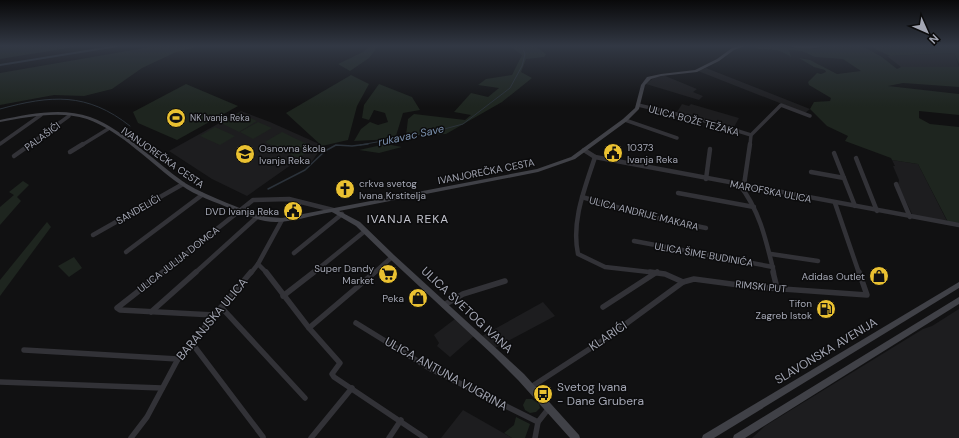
<svg xmlns="http://www.w3.org/2000/svg" width="959" height="438" font-family="'DM Sans',sans-serif">
	<style>
		.built { fill: #1d1d1f }
		.green { fill: #1e251f }
		.water { fill: #2b323a }
		.lines { fill: none; stroke-linecap: round; stroke-linejoin: round }
		.stream-far1 { stroke: #2b323a; stroke-width: 1 }
		.stream { stroke: #2b323a; stroke-width: 1.5 }
		.street-far2 { stroke: #323237; stroke-width: 3.5 }
		.street-far1 { stroke: #323237; stroke-width: 4.5 }
		.street { stroke: #323237; stroke-width: 5.5 }
		.secondary { fill: #404147; fill-rule: evenodd }
		.labels { text-anchor: middle; stroke-width: 3; stroke-linejoin: round; paint-order: stroke }
		.far-poi-label { font-size: 9px; fill: #a3a6b3; stroke: #0c0c0d; text-anchor: start }
		.street-label { font-size: 10px; fill: #a3a6b3; stroke: #0c0c0d }
		.poi-label { font-size: 10px; fill: #a3a6b3; stroke: #0c0c0d; text-anchor: end }
		.water-label { font-size: 11px; font-style: italic; fill: #7a90ad; stroke: #0c0c0d }
		.quarter-label { font-size: 12px; letter-spacing: 1px; fill: #c4c5cf; stroke: #0c0c0d }
		.near-street-label { font-size: 12px; fill: #a3a6b3; stroke: #0c0c0d }
		.near-poi-label { font-size: 12px; fill: #a3a6b3; stroke: #0c0c0d; text-anchor: start }
	</style>
	<rect width="100%" height="100%" fill="#111112"/>
	<g class="built">
		<polygon points="954,53 959,67 901,67 887,56"/>
		<polygon points="706,68 810,109 805,113 698,71"/>
		<polygon points="663,75 697,89 693,92 703,96 699,100 646,84 655,77"/>
		<polygon points="682,104 689,106 691,104 739,118 734,127 677,112"/>
		<polygon points="241,111 270,122 326,147 320,150 310,164 298,160 247,196 212,179 169,151"/>
		<polygon points="892,160 918,164 947,221 913,216 898,185 899,180 893,166 895,166"/>
		<polygon points="543,302 555,316 495,348 482,336"/>
		<polygon points="959,309 959,438 752,438 765,426 923,329 932,326"/>
		<polygon points="455,319 474,336 450,357 437,346 439,343 434,335"/>
		<polygon points="463,410 512,438 441,438"/>
	</g>
	<g class="green">
		<polygon points="12,46 81,46 0,59 0,48"/>
		<polygon points="156,46 201,46 176,52 142,68 112,89 84,96 54,95 0,105 0,73"/>
		<polygon points="369,46 378,46 369,58 350,71 338,64 363,52"/>
		<polygon points="510,46 535,46 546,54 544,57 526,59 521,72 532,78 502,102 446,134 406,136 408,119 414,114 465,120 471,115 454,112 471,93 488,97 499,88 478,85 486,79 512,75 522,55"/>
		<path d="M771 46 815 49 827 46H862L882 57 897 69 901 67H959V87L903 83 888 86 959 94V115L919 111V118L930 124 959 127V223L948 222 918 164 892 160 891 158 845 141 848 136 827 126 810 109 814 102 830 101 831 98 809 85 808 82 817 73 821 74 826 72 825 70 814 67 799 58 810 60 837 74 861 71 843 59 815 57 802 51 789 50 791 57C774 45 769 53 753 47Z"/>
		<polygon points="869,46 959,46 959,64 954,53 890,56"/>
		<polygon points="351,75 369,84 357,106 348,140 322,146 286,113"/>
		<polygon points="186,84 238,106 177,140 138,123 133,112"/>
		<polygon points="379,84 412,97 420,110 403,113 395,139 354,141 361,129 370,122 378,125 388,122 385,113 374,110 369,120 362,118 364,105"/>
		<polygon points="239,113 257,121 239,132 221,123"/>
		<polygon points="258,122 272,128 253,139 240,132"/>
		<polygon points="215,127 235,136 220,145 200,136"/>
		<polygon points="282,132 315,148 298,158 265,142"/>
		<polygon points="386,144 402,147 379,153 359,150"/>
		<polygon points="23,181 29,185 17,197 21,201 0,225 0,207 14,195 9,192"/>
		<polygon points="47,222 51,227 0,296 0,280"/>
		<polygon points="74,257 82,268 69,277 58,266"/>
		<polygon points="526,399 532,399 539,404 540,408 536,412 530,413 525,410 523,405"/>
		<polygon points="516,417 530,424 525,438 512,438 504,433 514,425"/>
	</g>
	<polygon class="water" points="111,46 124,46 0,66 0,64"/>
	<g class="lines">
		<g class="stream-far1">
			<path d="M0 109C51 95 87 92 130 126"/>
			<polyline points="360,145 433,132 463,124 510,88 522,66 525,54 522,46"/>
		</g>
		<polyline class="stream" points="268,189 305,170 325,151 336,145 352,146 368,144"/>
		<g class="street-far2">
			<polyline points="638,105 702,120 751,135"/>
			<polyline points="625,120 677,138"/>
			<polyline points="0,144 41,115"/>
			<polyline points="29,145 69,116"/>
			<polyline points="82,145 108,129"/>
			<polyline points="750,145 751,135 781,105 810,116"/>
		</g>
		<g class="street-far1">
			<polyline points="584,150 595,157 959,225"/>
			<polyline points="70,152 83,144"/>
			<polyline points="834,153 855,206"/>
			<polyline points="14,156 31,144"/>
			<path d="M595 157C585 188 571 221 578 254L605 267 658 273"/>
			<polyline points="856,158 877,211"/>
			<polyline points="811,172 844,178"/>
			<polyline points="706,179 710,149"/>
			<path d="M739 184C760 211 766 240 774 273"/>
			<polyline points="896,184 910,217"/>
			<polyline points="744,185 750,144"/>
			<polyline points="678,193 754,207"/>
			<polyline points="582,197 647,216 706,228"/>
			<polyline points="835,203 859,273"/>
			<polyline points="93,235 183,184"/>
			<polyline points="634,241 773,267"/>
			<polyline points="126,252 202,195"/>
			<polyline points="294,253 342,214"/>
			<polyline points="771,254 818,261"/>
			<polyline points="258,264 267,273"/>
			<polyline points="162,273 253,200 289,199 333,210"/>
			<polyline points="195,273 257,217"/>
			<polyline points="251,273 258,264 282,220"/>
			<polyline points="313,273 365,231"/>
			<polyline points="374,273 392,257"/>
		</g>
		<g class="street">
			<polyline points="163,272 117,308 120,310 214,315"/>
			<polyline points="266,272 309,328 340,363 332,374 334,377 425,438"/>
			<polyline points="650,272 665,274 683,282 694,279 754,287 867,295 859,272"/>
			<polyline points="773,272 777,288"/>
			<polyline points="283,296 314,272"/>
			<polyline points="444,305 463,294 505,281"/>
			<polyline points="221,307 305,398"/>
			<polyline points="603,307 657,272"/>
			<polyline points="151,312 196,272"/>
			<polyline points="356,323 429,368 538,422"/>
			<polyline points="309,328 375,272"/>
			<polyline points="191,342 263,437"/>
			<polyline points="24,350 178,359"/>
			<polyline points="0,382 162,388"/>
			<polyline points="531,387 608,337 683,282"/>
			<polyline points="131,438 147,417 178,359 251,272"/>
			<polyline points="311,438 352,388"/>
			<polyline points="389,438 401,420"/>
			<polyline points="535,438 538,422 549,408"/>
		</g>
		<g class="secondary">
			<path d="M739 46H745L734 50 719 61 697 72 661 76 651 79 645 85 639 109 627 121 575 159 538 172 339 211 360 222 394 255 499 351 524 374 579 435 580 438H570L518 380 493 355 390 259 356 226 332 212C321 214 311 216 300 219 292 220 284 222 276 222 261 222 246 215 232 209 215 202 196 196 181 185 151 164 121 131 87 119 59 110 27 117 0 122V120C29 114 62 107 90 117 109 124 125 136 140 148 155 159 169 172 185 183 198 191 213 197 227 203 237 207 247 211 258 215L269 217 282 218 537 169 571 157 623 119 635 108 641 85 647 77 661 74 695 70 717 59 732 48Z"/>
			<path d="M790 46H822C813 50 802 48 792 47Z"/>
			<polygon points="959,282 959,288 714,438 702,438 703,435"/>
			<polygon points="959,297 959,304 745,438 733,438 734,435"/>
		</g>
	</g>
	<linearGradient id="sky" x2="0" y2="1"><stop stop-color="#09090a"/><stop offset="0.43" stop-color="#323844"/><stop offset="1" stop-color="#323844" stop-opacity="0"/></linearGradient>
	<rect width="959" height="107" fill="url(#sky)"/>
	<defs>
		<symbol id="stadium-disc" viewBox="-11 -11 22 22"><circle r="9.5" fill="#eac131" stroke="#0c0c0d"/><path d="M0-5a6.5 5 0 1 0 0 10a6.5 5 0 1 0 0-10ZM-3.5-1.8h7v3.6h-7Z" fill="#111"/></symbol>
		<symbol id="civic-disc" viewBox="-11 -11 22 22"><circle r="9.5" fill="#eac131" stroke="#0c0c0d"/><path d="M-.6-6.5H3V-4.5H.6V-3L4-1V1h2V6H-6V1h2V-1L-.6-3ZM-1.2 2.5V6h2.4V2.5Z" fill="#111"/></symbol>
		<symbol id="school-disc" viewBox="-11 -11 22 22"><circle r="9.5" fill="#eac131" stroke="#0c0c0d"/><path d="M0-5L7-2L0 1L-7-2ZM-4 1L0 2.5L4 1V4Q0 6-4 4Z" fill="#111"/></symbol>
		<symbol id="church-disc" viewBox="-11 -11 22 22"><circle r="9.5" fill="#eac131" stroke="#0c0c0d"/><path d="M-1.2-6h2.4v3.5h3.3v2.4h-3.3V6h-2.4V-.1h-3.3v-2.4h3.3Z" fill="#111"/></symbol>
		<symbol id="supermarket-disc" viewBox="-11 -11 22 22"><circle r="9.5" fill="#eac131" stroke="#0c0c0d"/><path d="M-6-5.5h2.5l.6 2H6L4.5 2H-2.5L-4.4-4H-6ZM-1.5 3.2a1.3 1.3 0 1 0 .1 0ZM3 3.2a1.3 1.3 0 1 0 .1 0Z" fill="#111"/></symbol>
		<symbol id="shop-disc" viewBox="-11 -11 22 22"><circle r="9.5" fill="#eac131" stroke="#0c0c0d"/><path d="M-5-2.5h2.3a2.7 3.5 0 0 1 5.4 0H5L5.5 6h-11ZM-1.5-2.5h3a1.5 2.3 0 0 0-3 0Z" fill="#111"/></symbol>
		<symbol id="fuel-disc" viewBox="-11 -11 22 22"><circle r="9.5" fill="#eac131" stroke="#0c0c0d"/><path d="M-5.5-6h7V0h2V4h1.3V-2.5L3-4.5l.8-.8L6-3V5H2.5V1h-1V6h-7ZM-4.2-4.7v3.2H.2V-4.7Z" fill="#111"/></symbol>
		<symbol id="bus-disc" viewBox="-11 -11 22 22"><circle r="9.5" fill="#eac131" stroke="#0c0c0d"/><path d="M-5-6H5V4H4V6H2V4H-2V6H-4V4H-5ZM-3.5-4V0h7V-4ZM-3.5 1.2v1.5H-2V1.2ZM2 1.2v1.5H3.5V1.2Z" fill="#111"/></symbol>
	</defs>
	<g fill-rule="evenodd">
		<use href="#stadium-disc" x="165" y="107" width="22" height="22"/>
		<use href="#civic-disc" x="602" y="142" width="22" height="22"/>
		<use href="#school-disc" x="234" y="143" width="22" height="22"/>
		<use href="#church-disc" x="334" y="178" width="22" height="22"/>
		<use href="#civic-disc" x="282" y="200" width="22" height="22"/>
		<use href="#supermarket-disc" x="377" y="263" width="22" height="22"/>
		<use href="#shop-disc" x="868" y="265" width="22" height="22"/>
		<use href="#shop-disc" x="407" y="287" width="22" height="22"/>
		<use href="#fuel-disc" x="815" y="298" width="22" height="22"/>
		<use href="#bus-disc" x="532" y="383" width="22" height="22"/>
	</g>
	<g class="labels">
		<g class="far-poi-label">
			<text x="190" y="121">NK Ivanja Reka</text>
		</g>
		<g class="street-label">
			<text transform="translate(694 120) rotate(15)" y="4">ULICA BOŽE TEŽAKA</text>
			<text transform="translate(42 136) rotate(-36)" y="4">PALAŠIĆI</text>
			<text transform="translate(163 157) rotate(35)" y="4">IVANJOREČKA CESTA</text>
			<text transform="translate(486 171) rotate(-11)" y="4">IVANJOREČKA CESTA</text>
			<text transform="translate(771 191) rotate(11)" y="4">MAROFSKA ULICA</text>
			<text transform="translate(138 209) rotate(-30)" y="4">SANDELIĆI</text>
			<text transform="translate(644 213) rotate(14)" y="4">ULICA ANDRIJE MAKARA</text>
			<text transform="translate(704 254) rotate(10)" y="4">ULICA ŠIME BUDINIĆA</text>
			<text transform="translate(178 259) rotate(-38)" y="4">ULICA JULIJA DOMCA</text>
			<text transform="translate(761 286) rotate(6)" y="4">RIMSKI PUT</text>
		</g>
		<g class="poi-label">
			<text x="627" y="151" text-anchor="start">10373<tspan x="627" dy="12">Ivanja Reka</tspan></text>
			<text x="259" y="152" text-anchor="start">Osnovna škola<tspan x="259" dy="12">Ivanja Reka</tspan></text>
			<text x="359" y="187" text-anchor="start">crkva svetog<tspan x="359" dy="12">Ivana Krstitelja</tspan></text>
			<text x="279" y="215">DVD Ivanja Reka</text>
			<text x="374" y="272">Super Dandy<tspan x="374" dy="12">Market</tspan></text>
			<text x="865" y="280">Adidas Outlet</text>
			<text x="404" y="302">Peka</text>
			<text x="812" y="307">Tifon<tspan x="812" dy="12">Zagreb Istok</tspan></text>
		</g>
		<g class="water-label">
			<text transform="translate(411 135) rotate(-12)" y="4">rukavac Save</text>
		</g>
		<g class="quarter-label">
			<text x="408" y="223">IVANJA REKA</text>
		</g>
		<g class="near-street-label">
			<text transform="translate(467 310) rotate(43)" y="4">ULICA SVETOG IVANA</text>
			<text transform="translate(212 319) rotate(-50)" y="4">BARANJSKA ULICA</text>
			<text transform="translate(608 336) rotate(-34)" y="4">KLARIĆI</text>
			<text transform="translate(826 351) rotate(-31)" y="4">SLAVONSKA AVENIJA</text>
			<text transform="translate(446 374) rotate(29)" y="4">ULICA ANTUNA VUGRINA</text>
		</g>
		<g class="near-poi-label">
			<text x="557" y="391">Svetog Ivana<tspan x="557" dy="14">- Dane Grubera</tspan></text>
		</g>
	</g>
	<g transform="translate(927 32) rotate(135)" stroke="#0c0c0d" stroke-width="3" paint-order="stroke">
	<path d="M0-3L7 15L0 10L-7 15Z" fill="#a3a6b3"/>
	<text y="-6" font-size="11" font-weight="bold" text-anchor="middle" fill="#a3a6b3">N</text>
	</g>
</svg>
